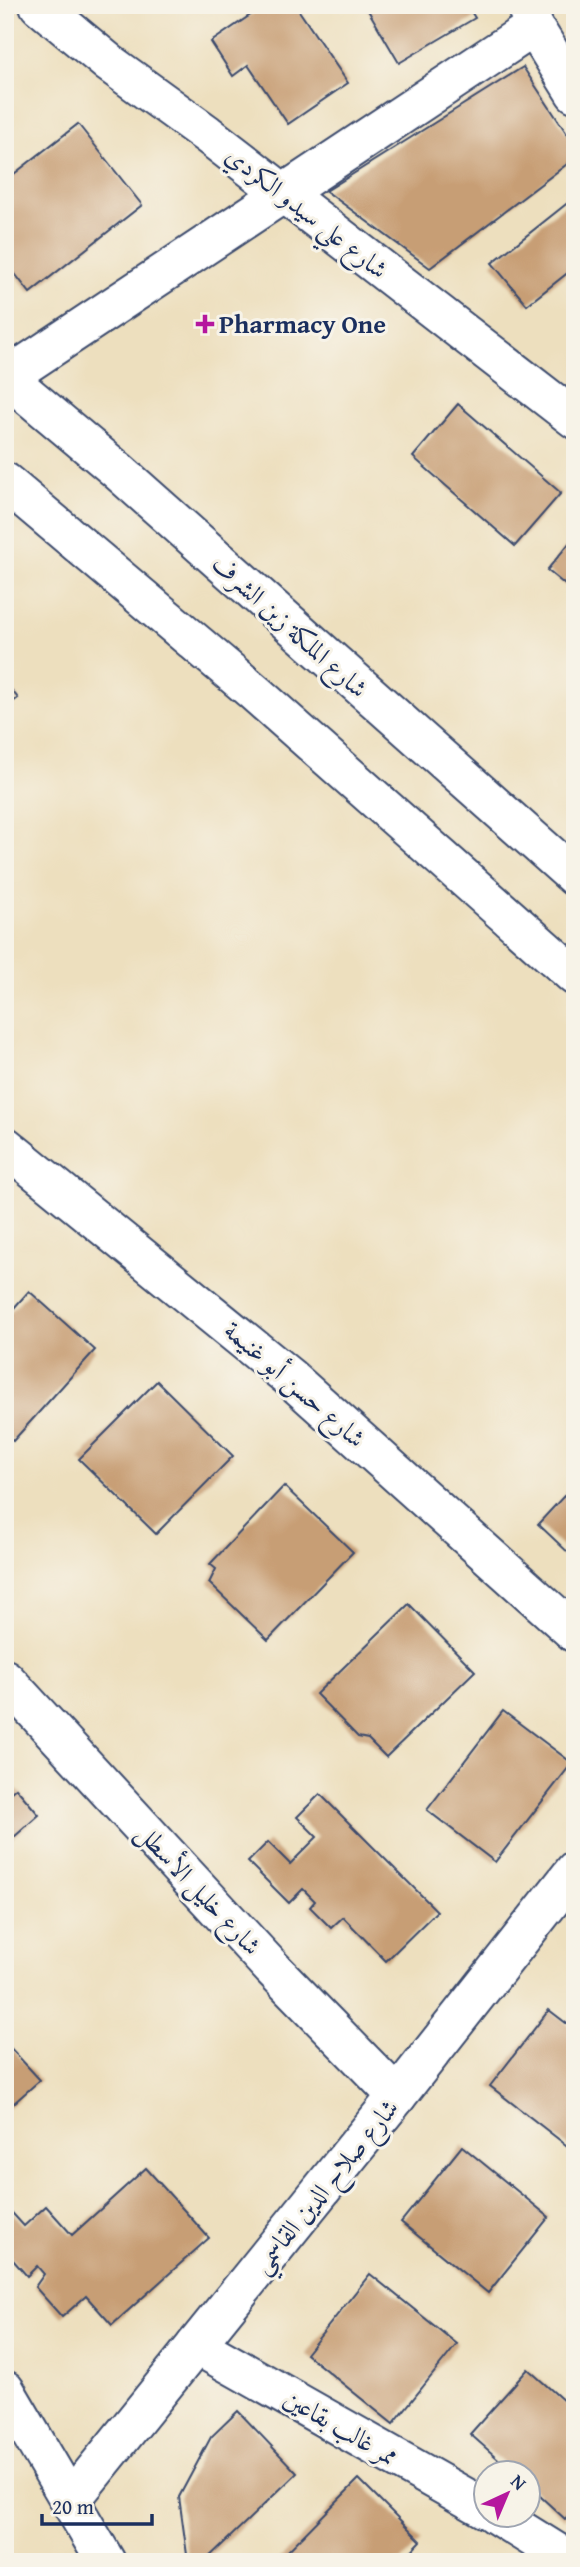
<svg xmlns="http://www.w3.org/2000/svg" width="580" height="2567" font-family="'Gentium Book Plus',Amiri,serif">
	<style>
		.building { fill: #c79e74 }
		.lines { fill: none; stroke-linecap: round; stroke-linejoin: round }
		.street-casing { stroke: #3a496c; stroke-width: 42 }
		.secondary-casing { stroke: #3a496c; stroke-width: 42 }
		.street { stroke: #fff; stroke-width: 38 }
		.secondary { stroke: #fff; stroke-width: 38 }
		.poi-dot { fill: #b5179e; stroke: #f7f3e8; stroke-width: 2.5 }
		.labels { text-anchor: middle; stroke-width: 6; stroke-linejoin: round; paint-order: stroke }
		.street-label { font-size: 26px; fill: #1b2f5e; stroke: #f7f3e8 }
		.poi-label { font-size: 26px; font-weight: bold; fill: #1b2f5e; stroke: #f7f3e8; text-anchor: start }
	</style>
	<rect width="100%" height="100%" fill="#f7f3e8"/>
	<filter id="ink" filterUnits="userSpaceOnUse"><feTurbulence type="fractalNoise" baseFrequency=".0143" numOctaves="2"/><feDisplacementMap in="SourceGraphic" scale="14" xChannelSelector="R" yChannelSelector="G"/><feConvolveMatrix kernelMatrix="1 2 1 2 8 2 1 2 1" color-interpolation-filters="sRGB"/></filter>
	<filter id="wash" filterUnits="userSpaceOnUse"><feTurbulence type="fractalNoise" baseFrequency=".00686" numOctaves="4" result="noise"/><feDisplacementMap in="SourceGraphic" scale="28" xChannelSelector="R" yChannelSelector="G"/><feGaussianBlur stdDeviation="1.57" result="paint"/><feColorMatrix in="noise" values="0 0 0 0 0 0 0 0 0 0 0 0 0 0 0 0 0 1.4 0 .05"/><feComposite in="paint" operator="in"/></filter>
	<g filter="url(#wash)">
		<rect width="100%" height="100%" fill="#eddfbe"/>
		<g id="blocks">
			<g class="building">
				<polygon points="265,5 295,5 348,83 288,124 248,65 233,76 211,42"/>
				<polygon points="365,5 467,5 475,18 399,63"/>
				<polygon points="523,67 575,146 575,158 430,268 326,191"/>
				<polygon points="78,124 142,205 30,293 5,261 5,181"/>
				<polygon points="575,197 575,267 527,305 492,263"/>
				<polygon points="458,404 561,493 515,546 413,457"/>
				<polygon points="575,536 575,593 547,570"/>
				<polygon points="5,682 18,698 5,708"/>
				<polygon points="29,1291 95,1350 13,1441 5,1434 5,1318"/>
				<polygon points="157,1381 233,1456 156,1534 79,1459"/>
				<polygon points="575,1484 575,1559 538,1524"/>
				<polygon points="284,1486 353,1552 268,1640 209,1583 216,1569 210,1564"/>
				<polygon points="409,1604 475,1671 386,1757 368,1739 358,1737 316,1694"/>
				<polygon points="503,1711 572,1763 495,1862 427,1810"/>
				<polygon points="16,1788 39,1815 5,1845 5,1797"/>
				<polygon points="320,1794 437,1911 386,1961 343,1917 331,1928 310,1907 315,1901 303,1889 289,1903 248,1862 268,1842 290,1864 317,1837 297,1817"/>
				<polygon points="549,2010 575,2030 575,2152 490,2086"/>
				<polygon points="5,2042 40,2080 5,2111"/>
				<polygon points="462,2146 549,2217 488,2293 401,2222"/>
				<polygon points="146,2168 209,2238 112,2325 86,2296 62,2317 35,2287 44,2274 37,2266 27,2276 5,2251 5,2205 24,2226 46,2206 72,2235"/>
				<polygon points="370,2274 457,2344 393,2424 306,2354"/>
				<polygon points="528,2369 575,2411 575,2508 565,2519 528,2485 528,2472 513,2472 470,2434"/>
				<polygon points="238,2411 297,2473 204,2562 188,2562 179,2497 211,2437"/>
				<polygon points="359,2479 421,2541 401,2562 277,2562"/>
			</g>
		</g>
	</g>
	<g filter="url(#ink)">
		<use href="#blocks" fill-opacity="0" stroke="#3a496c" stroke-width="2"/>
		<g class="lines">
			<defs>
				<g id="street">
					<polyline points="39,5 109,63 207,134 575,419"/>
					<polyline points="526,5 534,27 575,93"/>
					<polyline points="7,377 534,27"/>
					<polyline points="5,1146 289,1377 575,1633"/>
					<polyline points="5,1679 272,1968 397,2096"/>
					<polyline points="196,2345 486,2509"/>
					<polyline points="5,2390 106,2562"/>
					<polyline points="71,2500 397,2096 575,1870"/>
					<polyline points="495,2514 572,2562"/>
				</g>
				<g id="secondary">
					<polyline points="5,376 117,470 575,877"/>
					<polyline points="5,482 254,692 575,976"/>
				</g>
			</defs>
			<use href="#street" class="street-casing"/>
			<use href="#secondary" class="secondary-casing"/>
			<use href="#street" class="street"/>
			<use href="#secondary" class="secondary"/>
		</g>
	</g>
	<path class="poi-dot" d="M201.5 313.5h7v7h7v7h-7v7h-7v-7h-7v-7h7z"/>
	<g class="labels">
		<g class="street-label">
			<text transform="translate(307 212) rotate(38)" y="9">شارع علي سيدو الكردي</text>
			<text transform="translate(290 626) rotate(42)" y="9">شارع الملكة زين الشرف</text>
			<text transform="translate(295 1384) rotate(41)" y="9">شارع حسن أبو غنيمة</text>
			<text transform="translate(199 1889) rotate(47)" y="9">شارع خليل الأسطل</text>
			<text transform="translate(325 2186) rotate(-51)" y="9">شارع صلاح الدين القاسمي</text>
			<text transform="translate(341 2427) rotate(30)" y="9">ممر غالب بقاعين</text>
		</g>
		<g class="poi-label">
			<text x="219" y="333">Pharmacy One</text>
		</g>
	</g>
	<rect width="580" height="2567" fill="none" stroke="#f7f3e8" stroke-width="28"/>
	<g transform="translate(507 2494) rotate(44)"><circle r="33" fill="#f7f3e8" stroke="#9fa5b1" stroke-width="2"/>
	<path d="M0-5L12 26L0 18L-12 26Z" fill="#b5179e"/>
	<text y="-10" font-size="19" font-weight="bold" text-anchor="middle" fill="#1b2f5e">N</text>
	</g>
	<path d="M42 2514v10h110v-10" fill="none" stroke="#1b2f5e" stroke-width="3.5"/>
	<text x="52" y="2514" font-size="21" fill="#1b2f5e" stroke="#f7f3e8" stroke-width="5" paint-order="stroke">20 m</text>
</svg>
